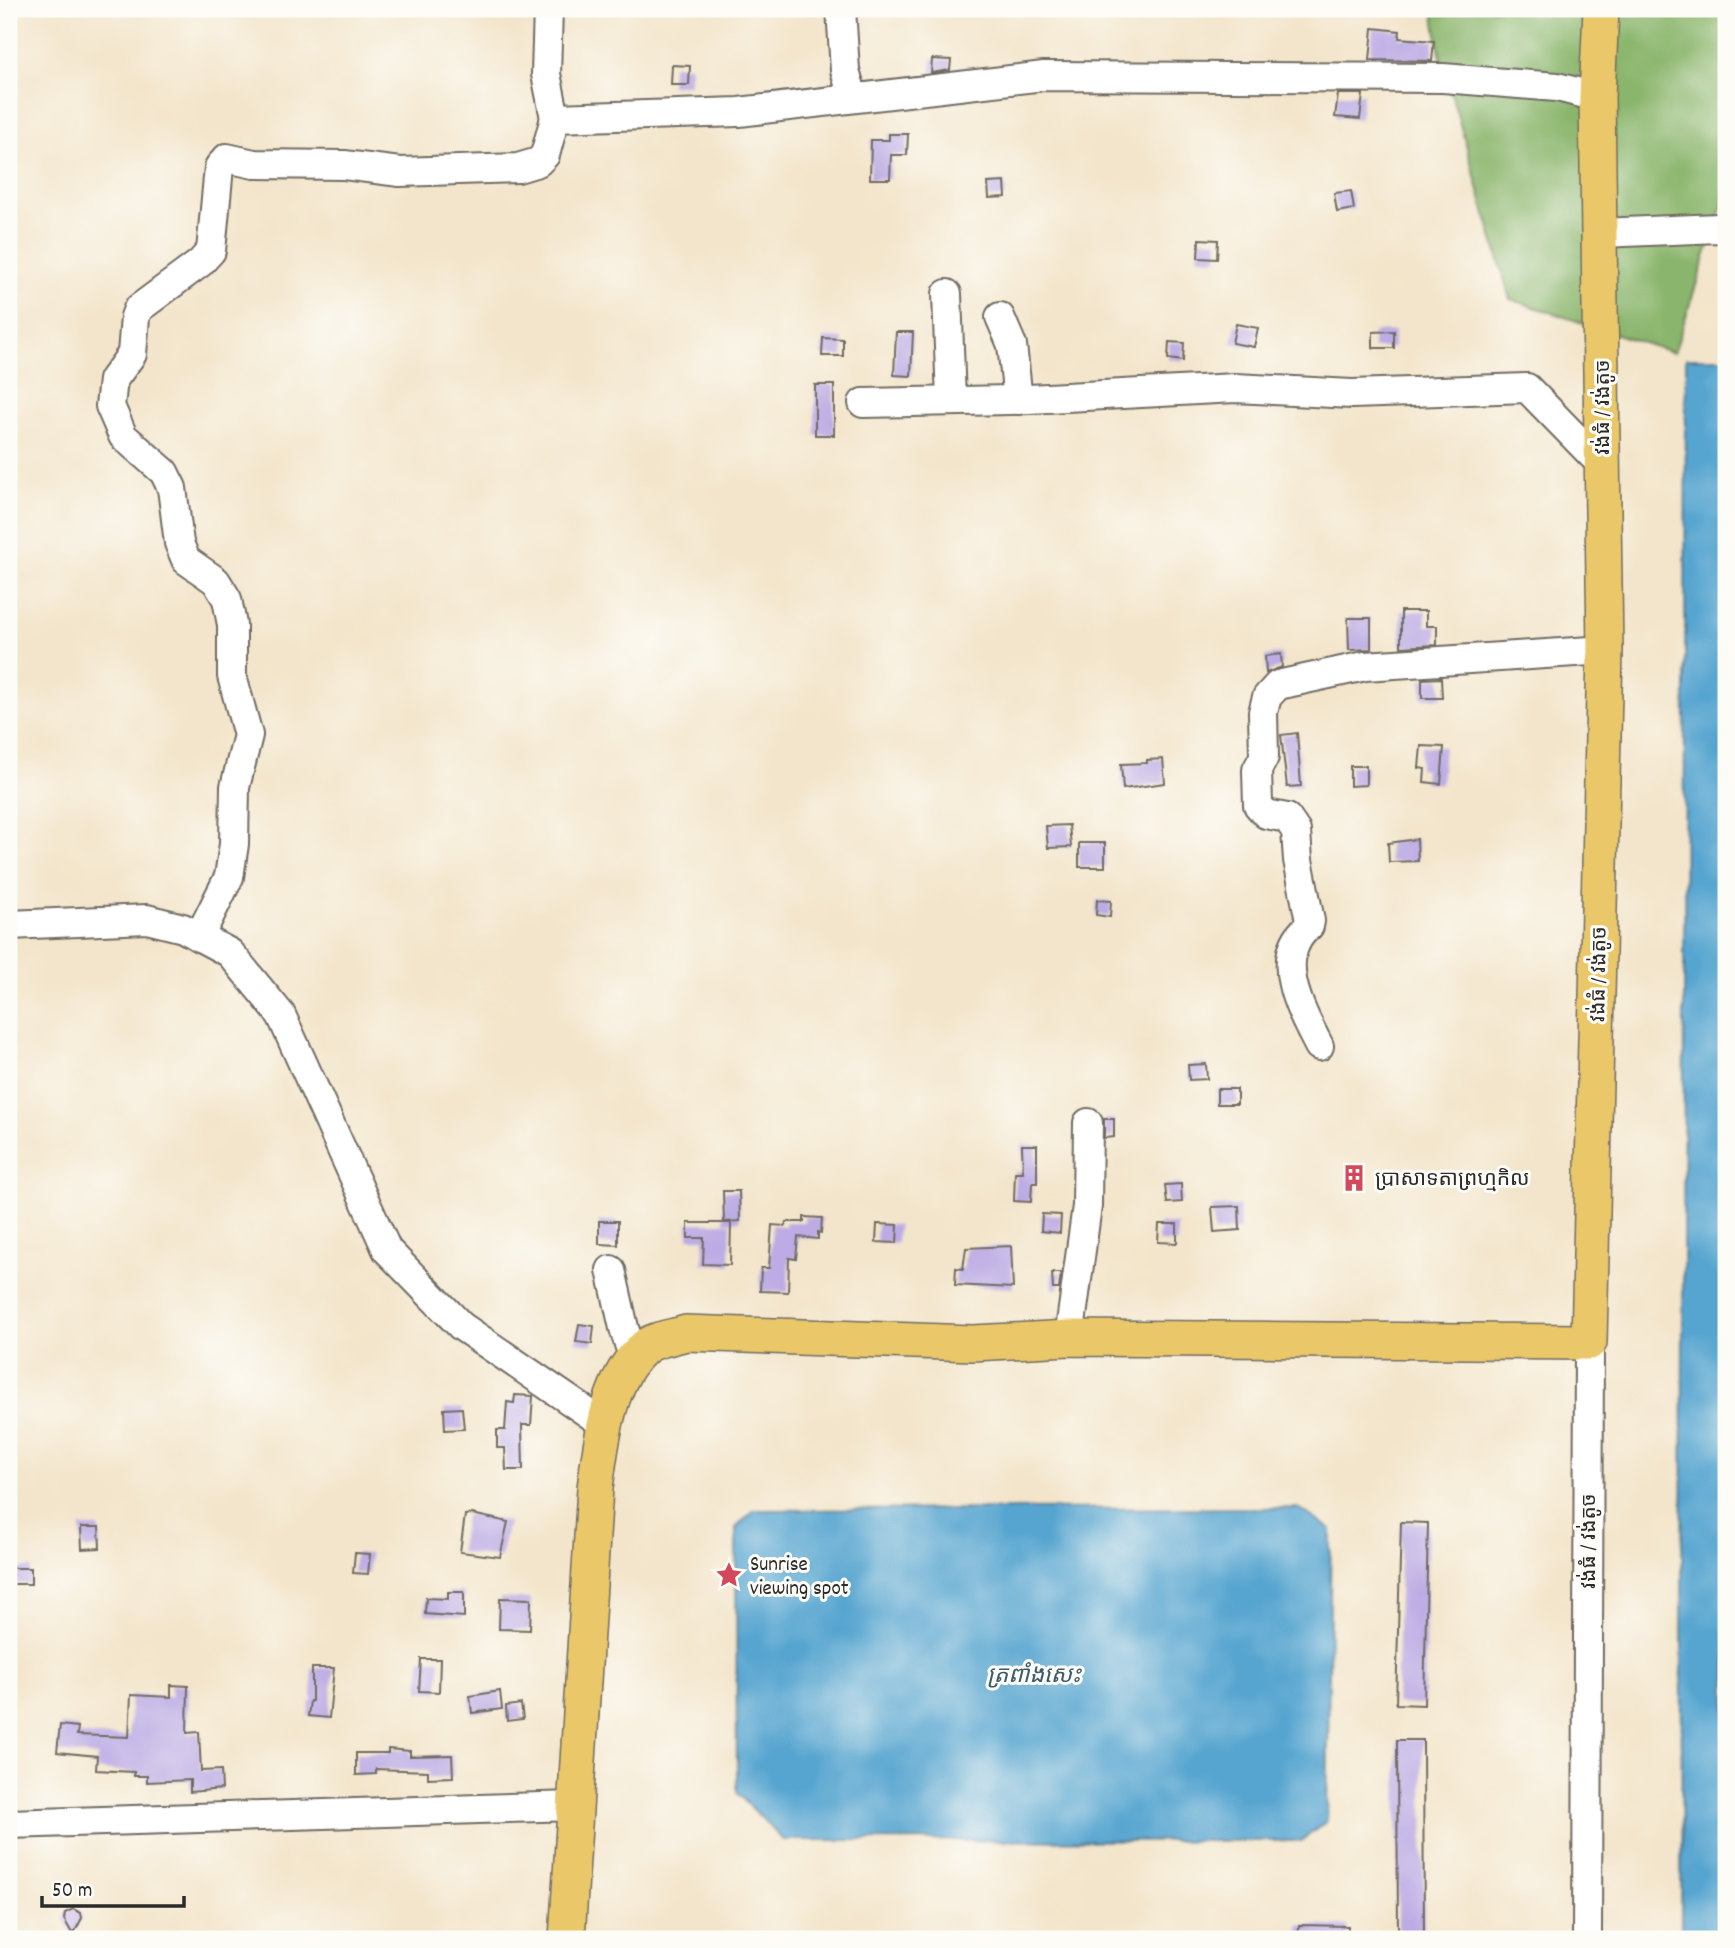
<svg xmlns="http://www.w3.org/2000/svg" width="1735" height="1948" font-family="Dekko,'Noto Sans Khmer',sans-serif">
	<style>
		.forest { fill: #8ab56c; stroke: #5a704c; stroke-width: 2 }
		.water { fill: #56a5d0; stroke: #40687e; stroke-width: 2 }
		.building { fill: #bcabe4 }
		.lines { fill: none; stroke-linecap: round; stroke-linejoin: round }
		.minor-casing { stroke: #716c63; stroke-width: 32 }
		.major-casing { stroke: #716c63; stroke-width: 38 }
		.minor { stroke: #fff; stroke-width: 28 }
		.major { stroke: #eac769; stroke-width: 35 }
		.labels { text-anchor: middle; stroke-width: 6; stroke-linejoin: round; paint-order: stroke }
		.street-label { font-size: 21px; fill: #2b2b2b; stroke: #fdfcf7 }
		.poi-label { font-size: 21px; fill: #2b2b2b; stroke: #fdfcf7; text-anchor: start }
		.water-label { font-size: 23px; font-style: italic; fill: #3c5c6d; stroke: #fdfcf7 }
	</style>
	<rect width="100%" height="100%" fill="#fdfcf7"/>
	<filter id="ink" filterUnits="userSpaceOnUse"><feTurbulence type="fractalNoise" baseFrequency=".0143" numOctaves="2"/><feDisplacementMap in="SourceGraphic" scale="14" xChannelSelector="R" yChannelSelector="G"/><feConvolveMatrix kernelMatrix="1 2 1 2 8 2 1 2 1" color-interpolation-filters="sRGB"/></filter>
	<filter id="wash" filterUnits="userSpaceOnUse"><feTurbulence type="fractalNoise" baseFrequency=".00686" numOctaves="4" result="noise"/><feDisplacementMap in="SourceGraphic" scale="28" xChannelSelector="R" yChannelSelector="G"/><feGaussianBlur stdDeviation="1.57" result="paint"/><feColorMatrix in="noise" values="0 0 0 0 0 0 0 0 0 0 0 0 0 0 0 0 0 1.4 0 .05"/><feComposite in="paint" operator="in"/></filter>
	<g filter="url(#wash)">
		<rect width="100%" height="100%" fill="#f3e5cb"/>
		<polygon class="forest" points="1433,9 1726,9 1726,193 1674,353 1510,299 1440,54"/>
		<g class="water">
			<polygon points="1686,358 1726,358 1726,1939 1681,1939"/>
			<polygon points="1298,1508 1331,1529 1327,1821 1301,1841 783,1840 737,1793 736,1528 754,1510"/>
		</g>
		<g id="blocks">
			<g class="building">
				<polygon points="1373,28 1400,31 1399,38 1434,41 1432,61 1370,60"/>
				<polygon points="932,59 951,60 950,70 931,73"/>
				<polygon points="672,65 690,66 689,85 671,85"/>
				<polygon points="1338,94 1363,94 1360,119 1335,117"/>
				<polygon points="889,134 908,134 907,155 891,155 890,179 870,179 871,140 889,140"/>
				<polygon points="1005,182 1006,197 989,198 988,183"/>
				<polygon points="1351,191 1354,209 1337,212 1334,193"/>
				<polygon points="1199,239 1218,240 1217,259 1198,258"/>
				<polygon points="1236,324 1258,328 1254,347 1232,343"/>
				<polygon points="1394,331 1394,348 1373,348 1373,332"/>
				<polygon points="896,332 913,332 911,376 894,375"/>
				<polygon points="823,338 843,339 843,356 822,356"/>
				<polygon points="1169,342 1184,343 1183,361 1168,359"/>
				<rect x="815" y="385" width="19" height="50"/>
				<polygon points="1401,611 1426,611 1426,626 1437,626 1437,645 1401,647"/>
				<polygon points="1348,618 1371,618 1371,649 1349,650"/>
				<polygon points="1281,654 1282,667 1266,673 1265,656"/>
				<polygon points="1441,678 1442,698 1422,698 1422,679"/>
				<polygon points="1297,733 1301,786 1287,787 1281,735"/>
				<polygon points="1421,746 1444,747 1441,784 1424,782 1425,769 1419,768"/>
				<polygon points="1163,759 1165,783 1123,789 1121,764 1147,763 1147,760"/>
				<polygon points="1350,766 1366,766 1366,785 1350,786"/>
				<polygon points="1069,825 1071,847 1048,848 1046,826"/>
				<polygon points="1417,839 1418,861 1389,862 1388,843"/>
				<rect x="1079" y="843" width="26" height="24"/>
				<polygon points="1097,900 1111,901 1110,917 1096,915"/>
				<polygon points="1206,1064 1207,1079 1189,1080 1188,1065"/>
				<rect x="1217" y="1089" width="20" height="15"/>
				<polygon points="1104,1119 1114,1119 1114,1137 1104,1138"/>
				<polygon points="1022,1145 1037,1145 1037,1183 1032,1183 1031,1202 1014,1201 1015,1172 1023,1172"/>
				<polygon points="1181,1184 1182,1202 1167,1203 1165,1185"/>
				<polygon points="723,1191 739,1191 740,1221 724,1222"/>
				<polygon points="1239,1206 1240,1230 1214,1232 1212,1207"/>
				<polygon points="1042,1214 1061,1215 1060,1233 1041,1231"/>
				<polygon points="804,1217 822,1218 821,1233 818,1232 818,1239 798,1237 796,1259 789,1258 788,1292 760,1291 761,1268 769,1268 772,1225 785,1226 786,1222 804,1222"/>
				<polygon points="599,1221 618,1221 618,1245 599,1244"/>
				<polygon points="688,1223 731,1223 730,1265 703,1264 704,1238 688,1238"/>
				<polygon points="877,1224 898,1225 897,1243 876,1242"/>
				<polygon points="1159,1224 1177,1224 1177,1243 1158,1242"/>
				<polygon points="1011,1246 1013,1288 955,1285 956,1268 963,1269 966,1248"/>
				<polygon points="1052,1273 1061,1273 1059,1289 1053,1289"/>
				<polygon points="579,1324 594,1326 592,1344 576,1342"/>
				<polygon points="515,1395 533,1396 531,1425 522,1425 523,1470 506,1470 505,1448 497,1448 497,1430 505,1430 507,1402 514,1403"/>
				<polygon points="462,1408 464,1429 445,1430 444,1409"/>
				<polygon points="472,1514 508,1522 500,1557 460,1552 465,1515"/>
				<polygon points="1401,1522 1428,1523 1424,1705 1396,1704"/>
				<polygon points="81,1527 99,1527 100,1548 82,1549"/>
				<polygon points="355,1553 370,1554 368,1574 353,1573"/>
				<rect x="12" y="1568" width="19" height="16"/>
				<polygon points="448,1592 464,1592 464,1617 425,1614 426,1598 448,1599"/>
				<polygon points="500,1598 531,1599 530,1630 499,1629"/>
				<polygon points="421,1659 440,1659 439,1692 419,1691"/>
				<polygon points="312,1668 334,1668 329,1718 308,1716 310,1701 312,1701"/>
				<polygon points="171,1685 188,1686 187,1733 199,1732 201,1771 221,1770 222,1789 190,1792 190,1780 147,1782 147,1776 134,1776 134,1772 96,1770 97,1756 57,1752 60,1725 78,1727 77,1735 129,1737 131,1695 171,1697"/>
				<polygon points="500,1691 502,1709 472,1713 470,1696"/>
				<polygon points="521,1704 523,1719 507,1721 506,1706"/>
				<polygon points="1397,1740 1423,1740 1424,1939 1398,1939"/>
				<polygon points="388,1749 410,1751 410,1756 452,1755 453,1777 428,1778 428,1771 376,1769 376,1774 356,1775 356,1753 388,1753"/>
				<polygon points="73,1909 81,1913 82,1918 73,1935 64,1919 65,1913"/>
				<polygon points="1299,1925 1348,1926 1348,1939 1298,1939"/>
			</g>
		</g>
	</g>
	<g filter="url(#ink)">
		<use href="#blocks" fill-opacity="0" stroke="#716c63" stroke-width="2"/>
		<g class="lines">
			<defs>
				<g id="minor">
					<polyline points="548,9 546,74 555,118"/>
					<polyline points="841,9 845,70 853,98"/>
					<polyline points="1601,233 1719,228 1726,231"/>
					<polyline points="947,294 951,401"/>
					<polyline points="1000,317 1012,345 1018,400"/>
					<polyline points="863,403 1010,400 1235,388 1352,394 1527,388 1602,465"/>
					<polyline points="9,925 147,919 183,928 230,953 281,1015 387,1250 461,1326 604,1424"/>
					<polyline points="199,937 229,877 234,844 235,787 248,735 232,676 232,625 227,599 216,581 186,560 179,543 172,488 164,472 123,436 110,406 113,380 132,354 135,317 138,309 200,263 211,251 219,167 227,158 254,164 344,165 400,172 518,168 538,162 545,155 555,118 739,112 1044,76 1443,78 1557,87 1597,97"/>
					<path d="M1319 1046C1301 1011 1271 957 1309 926L1310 921 1298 860 1296 831 1287 818 1266 814 1258 805 1257 770 1264 757 1263 712 1267 697 1278 685 1365 666 1605 650"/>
					<polyline points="611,1270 624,1328 634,1360"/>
					<polyline points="1069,1338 1087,1206 1088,1123"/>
					<polyline points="9,1824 574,1806"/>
					<polyline points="1587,1939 1589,1342"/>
				</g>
				<path id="major" d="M567 1939 595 1488C601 1444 607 1378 645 1347 654 1339 674 1337 686 1333L973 1343 1069 1338 1589 1342 1605 650 1597 97 1601 9"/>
			</defs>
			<use href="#minor" class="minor-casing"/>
			<use href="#major" class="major-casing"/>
			<use href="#minor" class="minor"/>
			<use href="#major" class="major"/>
		</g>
	</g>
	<defs>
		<symbol id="building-bare" viewBox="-9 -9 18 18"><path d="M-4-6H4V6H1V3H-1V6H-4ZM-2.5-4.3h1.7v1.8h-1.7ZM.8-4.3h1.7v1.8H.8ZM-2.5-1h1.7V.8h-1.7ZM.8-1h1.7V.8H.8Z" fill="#d1495b" stroke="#fdfcf7" stroke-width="2.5" paint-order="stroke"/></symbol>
		<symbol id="sight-bare" viewBox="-9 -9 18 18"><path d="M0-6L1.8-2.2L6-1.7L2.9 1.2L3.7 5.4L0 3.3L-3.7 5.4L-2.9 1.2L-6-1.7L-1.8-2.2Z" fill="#d1495b" stroke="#fdfcf7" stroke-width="2.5" paint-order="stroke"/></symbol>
	</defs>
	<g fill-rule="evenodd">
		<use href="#building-bare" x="1335" y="1159" width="38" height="38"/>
		<use href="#sight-bare" x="710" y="1556" width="38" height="38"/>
	</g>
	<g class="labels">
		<g class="street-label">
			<text transform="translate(1602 407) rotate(-90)" y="7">វង់ធំ / វង់តូច</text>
			<text transform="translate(1598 974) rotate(-89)" y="7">វង់ធំ / វង់តូច</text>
			<text transform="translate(1588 1541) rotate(-90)" y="7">វង់ធំ / វង់តូច</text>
		</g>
		<g class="poi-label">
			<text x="1375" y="1185">ប្រាសាទតាព្រហ្មកិល</text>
			<text x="750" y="1570">Sunrise<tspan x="750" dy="24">viewing spot</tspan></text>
		</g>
		<g class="water-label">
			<text x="1034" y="1682">ត្រពាំងសេះ</text>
		</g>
	</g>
	<rect width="1735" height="1948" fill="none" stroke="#fdfcf7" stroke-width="35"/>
	<path d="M42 1896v10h142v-10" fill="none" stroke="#2b2b2b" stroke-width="3.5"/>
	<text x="52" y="1896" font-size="21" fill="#2b2b2b" stroke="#fdfcf7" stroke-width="5" paint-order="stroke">50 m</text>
</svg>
